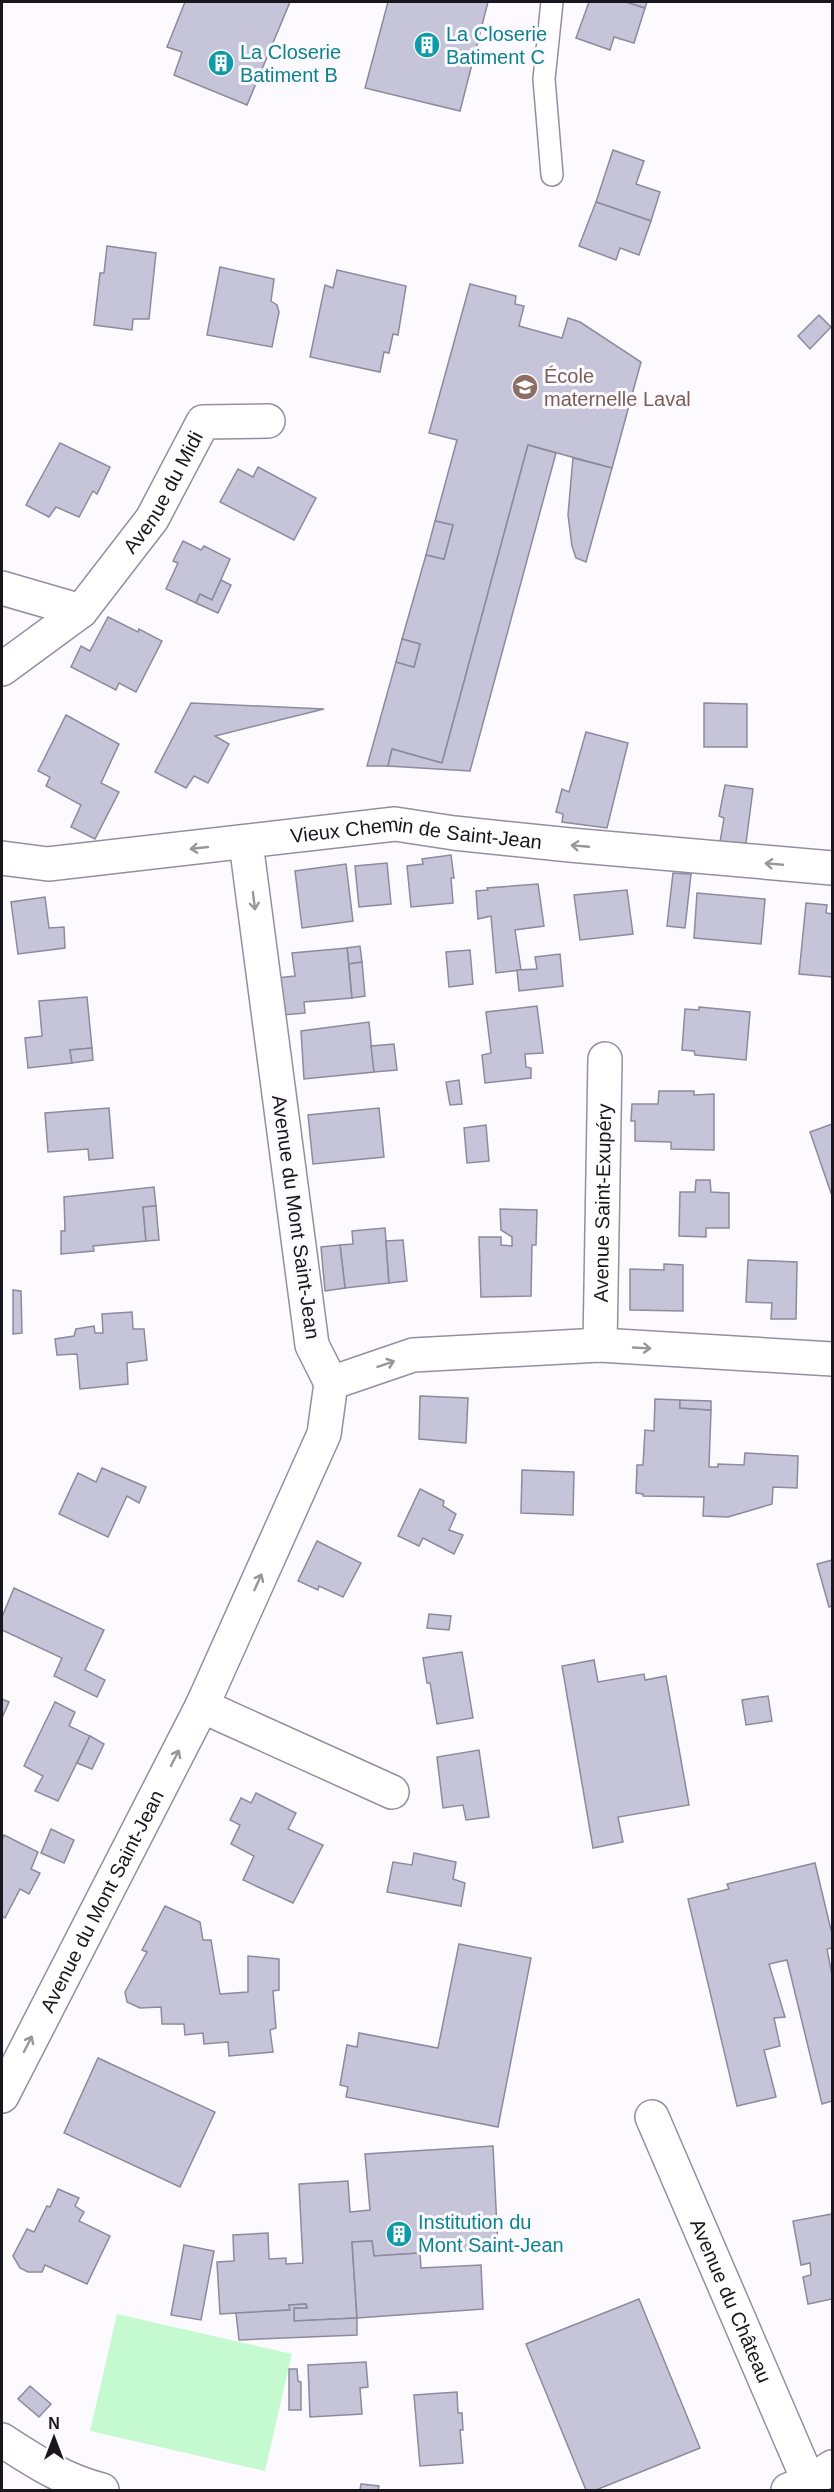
<svg xmlns="http://www.w3.org/2000/svg" width="834" height="2492" font-family="Helvetica,sans-serif">
	<style>
		.green { fill: #c5fad0 }
		.building { fill: #c6c4d9; stroke: #8c8a9d; stroke-width: 1.5 }
		.lines { fill: none; stroke-linecap: round; stroke-linejoin: round }
		.lane-casing { stroke: #968ea0; stroke-width: 24 }
		.street-casing { stroke: #968ea0; stroke-width: 36 }
		.secondary-casing { stroke: #968ea0; stroke-width: 36 }
		.lane { stroke: #fff; stroke-width: 21 }
		.street { stroke: #fff; stroke-width: 33 }
		.secondary { stroke: #fff; stroke-width: 33 }
		.oneway { stroke: #989699 }
		.labels { text-anchor: middle; stroke-width: 6; stroke-linejoin: round; paint-order: stroke }
		.culture-label { font-size: 20px; fill: #0d838f; stroke: #fcfafe; text-anchor: start }
		.education-label { font-size: 20px; fill: #785e54; stroke: #fcfafe; text-anchor: start }
		.street-label { font-size: 20px; fill: #19161d; stroke: #fcfafe }
	</style>
	<rect width="100%" height="100%" fill="#fcfafe"/>
	<polygon class="green" points="117,2314 292,2354 265,2471 90,2431"/>
	<g class="building">
		<polygon points="185,2 290,2 247,105 174,75 182,52 167,47"/>
		<polygon points="388,2 488,2 460,111 365,88"/>
		<polygon points="589,2 626,2 645,8 634,43 614,37 610,50 576,38"/>
		<polygon points="626,2 647,2 645,8"/>
		<polygon points="613,150 644,161 636,184 660,192 651,221 596,202"/>
		<polygon points="596,202 651,221 639,255 620,248 616,260 579,246"/>
		<polygon points="107,246 156,253 149,319 133,319 132,330 94,325 100,273 104,273"/>
		<polygon points="220,267 274,279 271,301 277,305 279,312 272,347 207,335"/>
		<polygon points="337,270 406,286 398,335 393,334 389,353 384,352 380,372 310,357 325,285 333,288"/>
		<polygon points="470,284 516,296 515,304 524,306 519,326 562,338 568,318 580,322 641,362 612,468 528,445 442,763 392,749 388,766 367,766 396,662 414,667 420,644 402,639 426,555 444,559 453,525 435,521 457,440 429,433"/>
		<polygon points="819,315 831,327 810,349 798,336"/>
		<polygon points="60,443 110,467 97,494 93,491 79,517 56,507 49,517 26,505"/>
		<polygon points="528,445 556,453 470,771 388,766 392,749 442,763"/>
		<polygon points="573,458 612,468 586,562 576,558 572,546 568,515"/>
		<polygon points="258,467 316,498 294,540 220,502 238,469 253,477"/>
		<polygon points="435,521 453,525 444,559 426,555"/>
		<polygon points="183,541 201,550 204,546 230,559 212,600 200,594 196,603 166,589 178,563 173,561"/>
		<polygon points="221,580 231,585 218,613 196,603 200,594 212,600"/>
		<polygon points="108,617 138,632 139,629 162,641 136,692 119,683 116,690 71,667 81,646 90,651"/>
		<polygon points="402,639 420,644 414,667 396,662"/>
		<polygon points="191,703 324,709 215,736 229,744 208,783 194,776 186,788 155,772"/>
		<polygon points="704,703 747,704 747,747 704,747"/>
		<polygon points="66,715 119,744 101,783 119,792 95,839 71,827 81,805 46,786 50,777 38,771"/>
		<polygon points="586,732 628,743 607,828 562,822 563,814 556,812 562,789 569,792"/>
		<polygon points="725,785 753,789 746,843 720,842 724,818 719,816"/>
		<polygon points="451,855 454,878 451,878 453,903 411,907 407,866 423,864 422,859"/>
		<polygon points="387,863 391,904 359,907 355,866"/>
		<polygon points="346,864 353,921 302,928 295,871"/>
		<polygon points="673,873 691,874 685,928 667,926"/>
		<polygon points="538,884 544,926 515,930 521,970 496,973 491,916 478,919 476,891 488,890 487,888"/>
		<polygon points="627,890 633,934 580,940 574,895"/>
		<polygon points="697,893 765,899 761,944 694,938"/>
		<polygon points="45,897 49,928 64,927 65,948 18,954 11,902"/>
		<polygon points="806,903 827,905 826,913 832,914 832,977 799,974"/>
		<polygon points="360,946 362,962 349,964 347,948"/>
		<polygon points="347,948 352,998 304,1002 305,1013 282,1015 277,978 295,976 292,953"/>
		<polygon points="470,950 473,984 449,987 446,952"/>
		<polygon points="560,954 563,986 519,991 517,970 537,969 535,957"/>
		<polygon points="362,962 365,996 352,998 349,964"/>
		<polygon points="87,997 92,1048 70,1050 72,1063 28,1068 25,1038 42,1036 39,1001"/>
		<polygon points="537,1006 543,1053 525,1054 526,1067 531,1068 531,1078 485,1083 482,1055 491,1053 486,1012"/>
		<polygon points="699,1007 750,1012 746,1060 695,1055 694,1051 682,1050 685,1009 699,1010"/>
		<polygon points="369,1022 374,1072 304,1079 301,1031"/>
		<polygon points="394,1044 397,1070 374,1072 371,1046"/>
		<polygon points="92,1048 93,1060 72,1063 70,1050"/>
		<polygon points="459,1080 462,1104 450,1105 446,1082"/>
		<polygon points="659,1091 694,1091 694,1095 714,1094 714,1150 671,1149 671,1142 635,1141 635,1121 631,1121 632,1104 658,1104"/>
		<polygon points="109,1108 113,1158 89,1160 88,1149 48,1152 45,1113"/>
		<polygon points="379,1108 384,1157 313,1164 308,1115"/>
		<polygon points="832,1124 832,1196 810,1132"/>
		<polygon points="486,1125 489,1161 467,1163 464,1128"/>
		<polygon points="696,1180 710,1180 711,1192 729,1193 729,1228 706,1228 706,1237 679,1236 680,1192 695,1192"/>
		<polygon points="154,1187 156,1206 143,1207 146,1241 93,1246 94,1251 61,1254 61,1231 65,1231 64,1197"/>
		<polygon points="156,1206 159,1240 146,1241 143,1207"/>
		<polygon points="500,1209 537,1210 536,1245 532,1245 531,1296 481,1297 479,1237 501,1237 501,1245 512,1246 512,1237 501,1230"/>
		<polygon points="385,1228 389,1283 345,1288 340,1245 353,1244 352,1231"/>
		<polygon points="403,1240 407,1281 389,1283 386,1241"/>
		<polygon points="340,1245 345,1288 325,1291 321,1247"/>
		<polygon points="748,1260 797,1262 796,1319 771,1319 772,1303 746,1302"/>
		<polygon points="664,1264 683,1265 683,1311 630,1310 630,1269 664,1270"/>
		<polygon points="13,1290 21,1291 22,1333 13,1334"/>
		<polygon points="132,1312 133,1329 144,1329 147,1360 127,1363 128,1384 80,1389 77,1354 57,1355 55,1339 74,1336 76,1329 94,1326 95,1333 103,1333 102,1314"/>
		<polygon points="420,1396 468,1398 466,1443 419,1439"/>
		<polygon points="655,1399 680,1400 680,1408 711,1410 709,1467 718,1467 718,1464 744,1465 745,1453 798,1456 797,1488 773,1487 772,1504 728,1517 703,1516 704,1497 643,1496 643,1494 636,1493 637,1465 643,1465 645,1430 654,1431"/>
		<polygon points="680,1400 711,1401 711,1410 680,1408"/>
		<polygon points="102,1468 146,1487 139,1503 127,1496 108,1537 59,1514 78,1473 96,1482"/>
		<polygon points="522,1470 574,1472 573,1515 521,1513"/>
		<polygon points="420,1489 444,1501 443,1506 456,1514 449,1530 463,1535 454,1554 423,1538 419,1546 398,1536"/>
		<polygon points="317,1541 361,1563 343,1597 319,1586 318,1590 298,1581"/>
		<polygon points="832,1560 832,1606 829,1607 817,1564"/>
		<polygon points="14,1588 104,1630 85,1670 105,1680 97,1697 54,1676 62,1658 2,1630 2,1617"/>
		<polygon points="429,1614 451,1616 449,1630 427,1628"/>
		<polygon points="462,1652 473,1718 437,1724 430,1683 427,1683 423,1658"/>
		<polygon points="594,1660 598,1682 644,1674 645,1680 666,1676 689,1805 618,1817 623,1842 593,1848 562,1666"/>
		<polygon points="768,1696 772,1721 746,1725 742,1700"/>
		<polygon points="2,1699 9,1702 2,1718"/>
		<polygon points="55,1702 75,1712 69,1726 90,1736 58,1801 35,1791 43,1776 24,1766"/>
		<polygon points="90,1736 104,1744 92,1769 77,1763"/>
		<polygon points="479,1750 489,1817 466,1820 463,1805 443,1808 437,1757"/>
		<polygon points="256,1793 296,1813 288,1829 323,1845 293,1903 243,1880 254,1856 231,1844 240,1825 230,1820 241,1798 251,1803"/>
		<polygon points="51,1829 74,1840 64,1863 41,1853"/>
		<polygon points="4,1835 38,1852 31,1869 40,1873 29,1894 20,1889 5,1918 2,1916 2,1840"/>
		<polygon points="414,1853 456,1862 453,1879 465,1883 461,1906 387,1892 393,1862 412,1865"/>
		<polygon points="815,1863 832,1934 832,1948 827,1949 832,1975 832,2101 822,2104 787,1960 769,1964 785,2017 774,2018 780,2046 764,2050 776,2097 737,2106 688,1899 729,1889 727,1884"/>
		<polygon points="165,1906 200,1922 203,1940 211,1940 220,1994 248,1992 248,1956 279,1959 279,1990 273,1991 276,2028 270,2030 273,2052 229,2056 228,2042 204,2044 203,2033 185,2035 184,2024 162,2024 161,2007 140,2008 127,2002 125,1992 147,1952 142,1950"/>
		<polygon points="459,1944 531,1958 498,2127 346,2097 348,2087 340,2085 347,2045 357,2047 359,2033 438,2048"/>
		<polygon points="98,2058 215,2112 180,2187 64,2133"/>
		<polygon points="493,2146 498,2248 374,2256 372,2241 352,2242 357,2318 294,2321 294,2308 307,2308 306,2304 289,2305 290,2310 220,2314 217,2262 234,2261 233,2235 268,2233 269,2259 286,2258 286,2264 303,2263 299,2184 348,2181 350,2212 370,2210 365,2154"/>
		<polygon points="58,2189 79,2198 75,2206 84,2212 79,2221 110,2236 87,2284 45,2265 42,2272 28,2272 20,2268 13,2256 27,2229 34,2232 47,2206 50,2207"/>
		<polygon points="832,2214 832,2299 808,2304 803,2277 811,2275 810,2263 801,2265 793,2221"/>
		<polygon points="372,2241 374,2256 420,2253 421,2268 481,2265 483,2309 357,2318 352,2242"/>
		<polygon points="184,2245 214,2251 201,2320 171,2315"/>
		<polygon points="639,2299 700,2448 596,2490 586,2490 526,2344"/>
		<polygon points="306,2304 307,2308 294,2308 294,2321 357,2318 357,2335 239,2340 236,2313 290,2310 289,2305"/>
		<polygon points="366,2362 368,2387 360,2388 362,2414 310,2417 308,2365"/>
		<polygon points="289,2369 297,2369 298,2381 301,2382 301,2410 289,2410"/>
		<polygon points="30,2386 51,2404 39,2417 18,2399"/>
		<polygon points="457,2392 458,2413 462,2413 463,2430 460,2430 463,2463 420,2466 414,2395"/>
		<polygon points="361,2484 379,2486 378,2490 360,2490"/>
	</g>
	<g class="lines">
		<defs>
			<polyline id="lane" points="552,2 544,79 552,175"/>
			<g id="street">
				<polyline points="2,588 81,611"/>
				<path id="s1" d="M2 669 81 611 152 519 203 422 268 421"/>
				<path id="s2" d="M2 858 48 864 395 824 454 833 570 845 832 868"/>
				<path id="s3" d="M600 1345 605 1059"/>
				<polyline points="331,1383 413,1355 600,1345 832,1359"/>
				<polyline points="202,1706 392,1792"/>
				<path id="s4" d="M2 2096 202 1706 324 1434 331 1383 312 1345 246 843"/>
				<path id="s5" d="M652 2117 809 2482"/>
			</g>
			<g id="secondary">
				<path d="M2 2440C34 2461 65 2481 102 2490"/>
				<polyline points="788,2490 809,2482 832,2467"/>
			</g>
		</defs>
		<use href="#lane" class="lane-casing"/>
		<use href="#street" class="street-casing"/>
		<use href="#secondary" class="secondary-casing"/>
		<use href="#lane" class="lane"/>
		<use href="#street" class="street"/>
		<use href="#secondary" class="secondary"/>
	</g>
	<defs><path id="oneway-shaft" d="M-6 0H5M1.5-3L5.5 0L1.5 3" fill="none" stroke-width="1.6" stroke-linecap="round" stroke-linejoin="round" transform="scale(1.5)"/></defs>
	<g class="oneway">
		<use href="#oneway-shaft" transform="translate(580 846) rotate(-175)"/>
		<use href="#oneway-shaft" transform="translate(199 848) rotate(174)"/>
		<use href="#oneway-shaft" transform="translate(774 864) rotate(-175)"/>
		<use href="#oneway-shaft" transform="translate(254 901) rotate(83)"/>
		<use href="#oneway-shaft" transform="translate(642 1348) rotate(3)"/>
		<use href="#oneway-shaft" transform="translate(386 1364) rotate(-19)"/>
		<use href="#oneway-shaft" transform="translate(258 1582) rotate(-66)"/>
		<use href="#oneway-shaft" transform="translate(175 1758) rotate(-63)"/>
		<use href="#oneway-shaft" transform="translate(28 2044) rotate(-63)"/>
	</g>
	<defs>
		<symbol id="building-disc" viewBox="-11 -11 22 22"><circle r="9.5" fill="#0f9aa8" stroke="#fcfafe"/><path d="M-4-6H4V6H1V3H-1V6H-4ZM-2.5-4.3h1.7v1.8h-1.7ZM.8-4.3h1.7v1.8H.8ZM-2.5-1h1.7V.8h-1.7ZM.8-1h1.7V.8H.8Z" fill="#fff"/></symbol>
		<symbol id="school-disc" viewBox="-11 -11 22 22"><circle r="9.5" fill="#8d6e63" stroke="#fcfafe"/><path d="M0-5L7-2L0 1L-7-2ZM-4 1L0 2.5L4 1V4Q0 6-4 4Z" fill="#fff"/></symbol>
	</defs>
	<g fill-rule="evenodd">
		<use href="#building-disc" x="412" y="30" width="30" height="30"/>
		<use href="#building-disc" x="206" y="48" width="30" height="30"/>
		<use href="#school-disc" x="510" y="372" width="30" height="30"/>
		<use href="#building-disc" x="384" y="2219" width="30" height="30"/>
	</g>
	<g class="labels">
		<g class="culture-label">
			<text x="446" y="41">La Closerie<tspan x="446" dy="23">Batiment C</tspan></text>
			<text x="240" y="59">La Closerie<tspan x="240" dy="23">Batiment B</tspan></text>
			<text x="418" y="2229">Institution du<tspan x="418" dy="23">Mont Saint-Jean</tspan></text>
		</g>
		<g class="education-label">
			<text x="544" y="383">École<tspan x="544" dy="23">maternelle Laval</tspan></text>
		</g>
		<g class="street-label">
			<text dy="7" stroke="none"><textPath href="#s1" startOffset="243">Avenue du Midi</textPath></text>
			<text dy="7" stroke="none"><textPath href="#s2" startOffset="417">Vieux Chemin de Saint-Jean</textPath></text>
			<text dy="7" stroke="none"><textPath href="#s3" startOffset="142">Avenue Saint-Exupéry</textPath></text>
			<text transform="translate(296 1217) rotate(82)" y="7">Avenue du Mont Saint-Jean</text>
			<text dy="7" stroke="none"><textPath href="#s4" startOffset="219">Avenue du Mont Saint-Jean</textPath></text>
			<text dy="7" stroke="none"><textPath href="#s5" startOffset="200">Avenue du Château</textPath></text>
		</g>
	</g>
	<rect width="834" height="2492" fill="none" stroke="#19161d" stroke-width="6"/>
	<g transform="translate(54 2438)" stroke="#fcfafe" stroke-width="4.5" paint-order="stroke">
	<path d="M0-4.5L10 22L0 15L-10 22Z" fill="#19161d"/>
	<text y="-9" font-size="16" font-weight="bold" text-anchor="middle" fill="#19161d">N</text>
	</g>
</svg>
